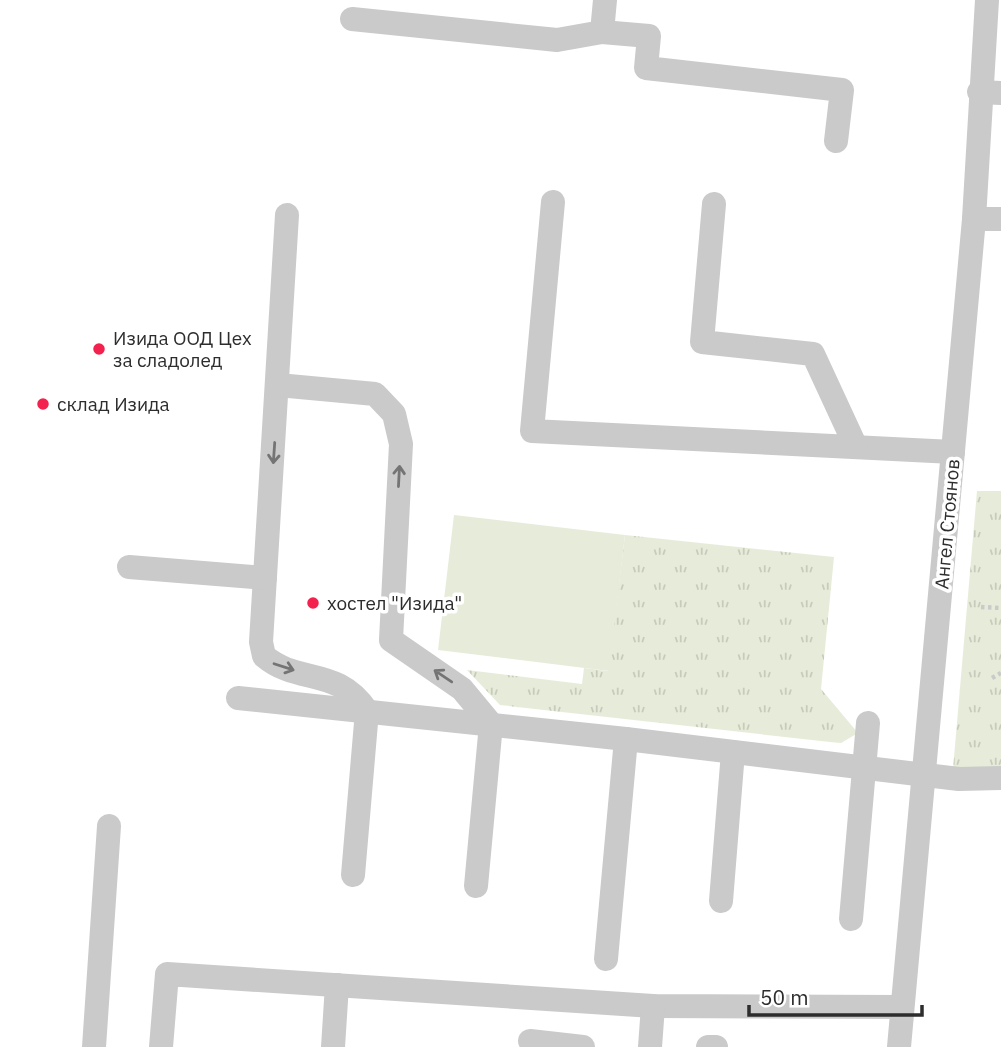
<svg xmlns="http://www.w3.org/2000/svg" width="1001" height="1047" font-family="'IBM Plex Sans',sans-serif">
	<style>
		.grass { fill: url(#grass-tufts) }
		.garden { fill: #e6ecd9 }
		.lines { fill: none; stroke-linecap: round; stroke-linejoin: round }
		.path { stroke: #cacaca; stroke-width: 4.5; stroke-dasharray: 3.5 3.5; stroke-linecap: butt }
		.minor { stroke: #cacaca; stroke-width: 24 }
		.oneway { stroke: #747474 }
		.poi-dot { fill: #f2214d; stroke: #fff; stroke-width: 2.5 }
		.labels { text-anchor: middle; stroke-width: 7; stroke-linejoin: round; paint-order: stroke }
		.poi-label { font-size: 19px; fill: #2d2d2d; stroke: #fff; text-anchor: start }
		.street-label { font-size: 19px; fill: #2d2d2d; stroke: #fff }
	</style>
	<defs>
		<pattern id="grass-tufts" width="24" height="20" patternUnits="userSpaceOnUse" patternTransform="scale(1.75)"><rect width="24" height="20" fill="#e6ecd9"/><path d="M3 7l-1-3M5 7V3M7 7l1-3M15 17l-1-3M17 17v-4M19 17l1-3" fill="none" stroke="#c6cbbb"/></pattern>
	</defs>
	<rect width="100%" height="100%" fill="#fff"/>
	<g class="grass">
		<polygon points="977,491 1001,491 1001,767 953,769"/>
		<polygon points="625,535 834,557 821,689 858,733 841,743 830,742 500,705 467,670 582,684 584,668 608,671"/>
	</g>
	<polygon class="garden" points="454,515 625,535 609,671 438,650"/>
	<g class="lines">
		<g class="path">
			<polyline points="981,607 1001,608"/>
			<polyline points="992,678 1001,673"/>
		</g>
		<g class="minor">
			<polyline points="352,19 557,40 602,32 605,0"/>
			<polyline points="602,32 649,36 646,68 842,90 836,141"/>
			<polyline points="979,92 1001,93"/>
			<polyline points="553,202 532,431 953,452"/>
			<polyline points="714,204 702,342 813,354 856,447"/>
			<path d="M287 215 261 642 264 656C298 685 337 666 367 711L353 875"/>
			<polyline points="974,219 1001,219"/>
			<polyline points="278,385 375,394 394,414 401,444 391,640 462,689 491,724 476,886"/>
			<polyline points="129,567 265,578"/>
			<polyline points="238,698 626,739 959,779 1001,778"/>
			<polyline points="721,901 733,752"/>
			<polyline points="851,919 868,723"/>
			<polyline points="606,959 626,739"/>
			<polyline points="530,1041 583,1047"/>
			<polyline points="94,1047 109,826"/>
			<polyline points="161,1047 167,974 653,1006 902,1007"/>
			<polyline points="333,1047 337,985"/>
			<polyline points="650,1047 653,1006"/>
			<polyline points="708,1047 716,1047"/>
			<polyline points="899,1047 974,219 987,0"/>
		</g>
	</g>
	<defs><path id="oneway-shaft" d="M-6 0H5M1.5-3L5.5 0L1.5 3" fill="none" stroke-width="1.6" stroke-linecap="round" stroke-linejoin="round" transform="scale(1.75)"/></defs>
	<g class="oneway">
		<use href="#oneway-shaft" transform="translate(274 453) rotate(94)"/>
		<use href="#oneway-shaft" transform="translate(399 476) rotate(-87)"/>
		<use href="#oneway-shaft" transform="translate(284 667) rotate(18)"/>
		<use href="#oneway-shaft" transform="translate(443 676) rotate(-146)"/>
	</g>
	<g class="poi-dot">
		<circle cx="99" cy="349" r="7"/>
		<circle cx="43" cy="404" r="7"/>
		<circle cx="313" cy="603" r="7"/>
	</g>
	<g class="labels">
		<g class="poi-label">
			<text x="113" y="345">Изида ООД Цех<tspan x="113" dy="22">за сладолед</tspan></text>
			<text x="57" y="411">склад Изида</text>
			<text x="327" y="610">хостел "Изида"</text>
		</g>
		<g class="street-label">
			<text transform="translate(947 524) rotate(-85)" y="7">Ангел Стоянов</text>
		</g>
	</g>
	<path d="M749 1005v10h173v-10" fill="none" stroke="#2d2d2d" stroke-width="3.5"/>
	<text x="760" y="1005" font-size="21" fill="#2d2d2d" stroke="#ffffff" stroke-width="5" paint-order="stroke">50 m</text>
</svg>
